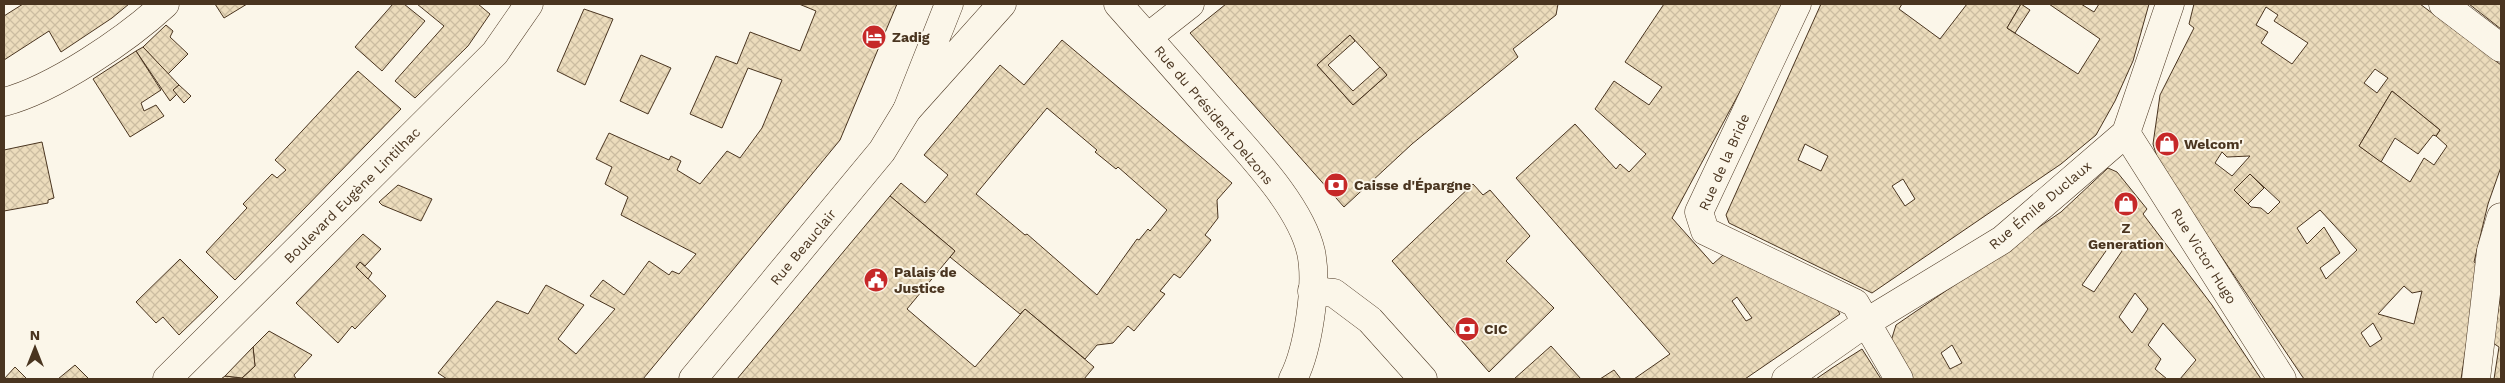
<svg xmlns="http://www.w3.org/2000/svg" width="2505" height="383" font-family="'Work Sans',sans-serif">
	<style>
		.building { fill: url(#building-cross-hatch); stroke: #4a3520; fill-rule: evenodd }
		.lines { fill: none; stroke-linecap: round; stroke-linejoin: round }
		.minor-casing { stroke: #4a3520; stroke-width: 29 }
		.major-casing { stroke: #4a3520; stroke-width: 29 }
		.minor { stroke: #fbf6e9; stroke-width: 28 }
		.major { stroke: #fbf6e9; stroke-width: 28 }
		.labels { text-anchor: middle; stroke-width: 4; stroke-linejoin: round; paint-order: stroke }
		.poi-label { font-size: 14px; font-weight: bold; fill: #4a3520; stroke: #fbf6e9; text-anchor: start }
		.street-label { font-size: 14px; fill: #4a3520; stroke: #fbf6e9 }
	</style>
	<defs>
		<pattern id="building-cross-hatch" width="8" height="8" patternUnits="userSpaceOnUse" patternTransform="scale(1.25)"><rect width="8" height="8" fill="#ecdcbc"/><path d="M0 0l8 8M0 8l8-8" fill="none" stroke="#ccbda1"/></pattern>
	</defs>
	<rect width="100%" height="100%" fill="#fbf6e9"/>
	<g class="building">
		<polygon points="23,4 129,4 112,18 61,52 49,31 4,60 4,16"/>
		<polygon points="215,4 247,4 224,18"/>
		<polygon points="393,4 404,4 425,21 382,71 355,47"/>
		<polygon points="417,4 478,4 490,14 468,46 415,98 395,81 444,26"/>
		<polygon points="799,4 897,4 840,140 643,379 447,379 438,373 497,301 528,314 546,285 584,305 558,339 576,354 615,309 590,296 603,280 624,295 649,261 669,275 672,271 679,274 696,254 621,215 628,197 605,184 612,167 596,159 609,133 669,160 671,156 681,161 677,170 700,184 727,151 740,158 762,128 782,80 748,68 722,128 690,114 716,56 737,64 750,32 800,51 816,11"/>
		<path d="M1226 4H1558L1556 15 1513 49 1518 57 1412 144 1344 207 1190 33ZM1350 35 1387 75 1353 105 1317 65Z"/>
		<path d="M1664 4H1787L1672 218 1713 264 1723 255 1837 309 1840 314 1745 379H1634L1670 354 1516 178 1575 124 1616 169 1620 164 1629 172 1646 154 1595 109 1614 81 1649 105 1662 87 1625 62ZM1737 297 1752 318 1746 321 1732 301Z"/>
		<path d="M1821 4H1902L1899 9 1940 39 1967 4H2021L2007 28 2078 74 2100 39 2049 4H2081L2094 12 2099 4H2149L2133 61 2115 101 2096 135 2061 164 1872 293 1729 223 1726 215ZM1805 144 1828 156 1821 171 1798 160ZM1903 179 1915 199 1905 206 1892 186Z"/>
		<polygon points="2021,4 2030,10 2015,33 2007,28"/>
		<path d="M2194 4H2420L2501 65V167L2488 204 2474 262 2479 265 2461 379H2304L2159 164 2153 144 2160 95 2194 28 2189 24ZM2266 7 2278 15 2274 21 2308 43 2292 64 2261 43 2268 32 2256 25ZM2375 69 2388 78 2377 93 2364 83ZM2392 91 2440 130 2436 136 2447 146 2434 165 2424 158 2410 182 2359 146ZM2222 152 2227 157 2250 156 2232 176 2215 163ZM2250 174 2280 202 2268 214 2261 208 2251 207 2234 190ZM2320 210 2357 250 2326 279 2320 268 2340 253 2324 227 2307 244 2297 228ZM2404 286 2412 293 2422 291 2414 324 2378 314ZM2373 323 2382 339 2370 347 2361 333Z"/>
		<polygon points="2469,4 2501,4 2501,29"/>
		<polygon points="584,9 613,19 585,85 557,71"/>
		<polygon points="166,25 173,31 170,37 188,54 168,74 143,47"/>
		<polygon points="1350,35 1355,41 1328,65 1353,91 1380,67 1387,75 1353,105 1317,65"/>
		<path d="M1062 40 1232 183 1217 200 1218 218 1205 235 1211 240 1180 278 1174 274 1160 291 1165 294 1134 331 1128 326 1113 343 1097 345 1085 359 1025 309 1020 314 950 257 955 251 890 196 901 183 925 203 948 175 924 155 1000 65 1024 85ZM1047 108 1097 150 1095 152 1116 169 1118 167 1167 210 1150 231 1148 229 1139 240 1137 239 1097 295 1027 234 1025 235 976 194Z"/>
		<polygon points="143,47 179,85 173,90 177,94 170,101 136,51"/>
		<polygon points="136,51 161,90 141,103 144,111 156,105 164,116 130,137 93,79"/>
		<polygon points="641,55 671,68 648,114 620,101"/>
		<polygon points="358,71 401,109 235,280 206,252 247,208 243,204 272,174 277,178 286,170 275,160"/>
		<polygon points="179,85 191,96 184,103 173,90"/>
		<polygon points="2392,91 2440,130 2436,136 2433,135 2418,154 2395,138 2381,162 2359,146"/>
		<polygon points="42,142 54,198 48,200 48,203 4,211 4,150"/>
		<path d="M2108 168 2117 172 2147 209 2143 214 2212 305 2261 379H2180L2196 360 2163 323 2148 345 2161 359 2155 369 2167 379H1913L1891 341 1896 325 2061 212ZM2113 241 2122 251 2094 292 2082 285ZM2135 293 2148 309 2132 333 2119 317ZM1952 345 1962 363 1950 369 1941 353Z"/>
		<polygon points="2250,174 2264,188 2248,204 2234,190"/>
		<polygon points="1473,184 1483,195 1490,190 1530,236 1506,261 1554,308 1489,372 1392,261"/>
		<polygon points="398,185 432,199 421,221 382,205 379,202"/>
		<polygon points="890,196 955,251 907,309 975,367 1025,309 1094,367 1084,379 737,379"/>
		<polygon points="363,234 381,249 365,266 360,262 356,267 386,296 355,329 352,326 338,343 296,303"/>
		<polygon points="180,259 218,297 179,335 163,317 156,323 136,302"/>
		<polygon points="360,262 372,273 368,279 356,267"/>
		<polygon points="2501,292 2501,379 2494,379 2499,347 2493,343"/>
		<polygon points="269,331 312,355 294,375 296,379 221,379 225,376 242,378 255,366 253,347"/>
		<polygon points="1551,346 1581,379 1514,379"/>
		<polygon points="253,347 255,366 242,378 225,376"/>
		<polygon points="1862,349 1881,379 1816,379 1832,368"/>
		<polygon points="75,365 89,379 58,379"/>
		<polygon points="15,367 27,379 4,379"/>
		<polygon points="1614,370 1621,379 1600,379"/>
	</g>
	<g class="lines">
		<defs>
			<g id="minor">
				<polyline points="949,4 907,110 1002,4"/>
				<path d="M1118 4C1150 40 1182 76 1214 113 1246 150 1300 204 1311 252 1318 285 1308 350 1293 379"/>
				<polyline points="1797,4 1699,212 1705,231 1855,303 1899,379"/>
				<polyline points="2443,4 2501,48"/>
				<polyline points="1148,37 1190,4"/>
				<path d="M4 102C54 89 127 39 165 4"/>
				<polyline points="2126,133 2282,379"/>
				<polyline points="1312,291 1334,293 1370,320 1423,379"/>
				<polyline points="693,379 882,151 907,110"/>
				<polyline points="1786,379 1867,322 2002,240 2126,133 2170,4"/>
				<polyline points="2476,379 2491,251 2501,217"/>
			</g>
			<polyline id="major" points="167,379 495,53 529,4"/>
		</defs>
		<use href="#minor" class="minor-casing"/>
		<use href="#major" class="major-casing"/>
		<use href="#minor" class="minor"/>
		<use href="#major" class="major"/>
	</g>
	<defs>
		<symbol id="hotel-disc" viewBox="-11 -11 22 22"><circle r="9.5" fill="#c62828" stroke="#fbf6e9"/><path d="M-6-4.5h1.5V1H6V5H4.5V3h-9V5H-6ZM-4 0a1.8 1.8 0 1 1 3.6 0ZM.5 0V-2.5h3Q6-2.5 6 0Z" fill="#fff"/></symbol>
		<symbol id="shop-disc" viewBox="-11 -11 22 22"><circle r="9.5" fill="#c62828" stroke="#fbf6e9"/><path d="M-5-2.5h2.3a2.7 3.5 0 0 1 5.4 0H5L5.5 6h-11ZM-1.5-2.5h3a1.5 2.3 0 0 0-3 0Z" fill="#fff"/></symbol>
		<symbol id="bank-disc" viewBox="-11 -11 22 22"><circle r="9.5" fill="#c62828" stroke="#fbf6e9"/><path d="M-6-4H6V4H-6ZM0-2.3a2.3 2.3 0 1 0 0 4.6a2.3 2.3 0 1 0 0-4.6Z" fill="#fff"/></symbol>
		<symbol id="civic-disc" viewBox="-11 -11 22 22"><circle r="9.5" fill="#c62828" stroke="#fbf6e9"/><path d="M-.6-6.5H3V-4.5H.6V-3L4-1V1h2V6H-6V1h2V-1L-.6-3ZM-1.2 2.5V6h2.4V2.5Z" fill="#fff"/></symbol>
	</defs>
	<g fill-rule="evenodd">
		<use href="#hotel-disc" x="860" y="23" width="28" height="28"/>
		<use href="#shop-disc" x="2153" y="130" width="28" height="28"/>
		<use href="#bank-disc" x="1322" y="171" width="28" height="28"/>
		<use href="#shop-disc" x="2112" y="190" width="28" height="28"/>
		<use href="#civic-disc" x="862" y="266" width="28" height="28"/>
		<use href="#bank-disc" x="1453" y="315" width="28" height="28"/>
	</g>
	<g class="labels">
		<g class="poi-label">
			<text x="892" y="42">Zadig</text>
			<text x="2184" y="149">Welcom'</text>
			<text x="1354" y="190">Caisse d'Épargne</text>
			<text x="2126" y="233" text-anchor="middle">Z<tspan x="2126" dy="16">Generation</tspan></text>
			<text x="894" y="277">Palais de<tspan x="894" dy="16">Justice</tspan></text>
			<text x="1484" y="334">CIC</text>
		</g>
		<g class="street-label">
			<text transform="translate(1214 115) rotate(50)" y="5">Rue du Président Delzons</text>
			<text transform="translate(1724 162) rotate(-66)" y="5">Rue de la Bride</text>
			<text transform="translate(352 195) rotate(-45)" y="5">Boulevard Eugène Lintilhac</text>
			<text transform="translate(2040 205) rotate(-40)" y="5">Rue Émile Duclaux</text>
			<text transform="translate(803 247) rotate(-50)" y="5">Rue Beauclair</text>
			<text transform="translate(2204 256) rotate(58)" y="5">Rue Victor Hugo</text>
		</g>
	</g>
	<rect width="2505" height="383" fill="none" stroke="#4a3520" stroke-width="10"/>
	<g transform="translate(35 348)" stroke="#fbf6e9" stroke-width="4" paint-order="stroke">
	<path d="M0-4L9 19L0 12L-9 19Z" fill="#4a3520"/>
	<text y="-8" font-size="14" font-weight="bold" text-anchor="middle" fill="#4a3520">N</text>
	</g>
</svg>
